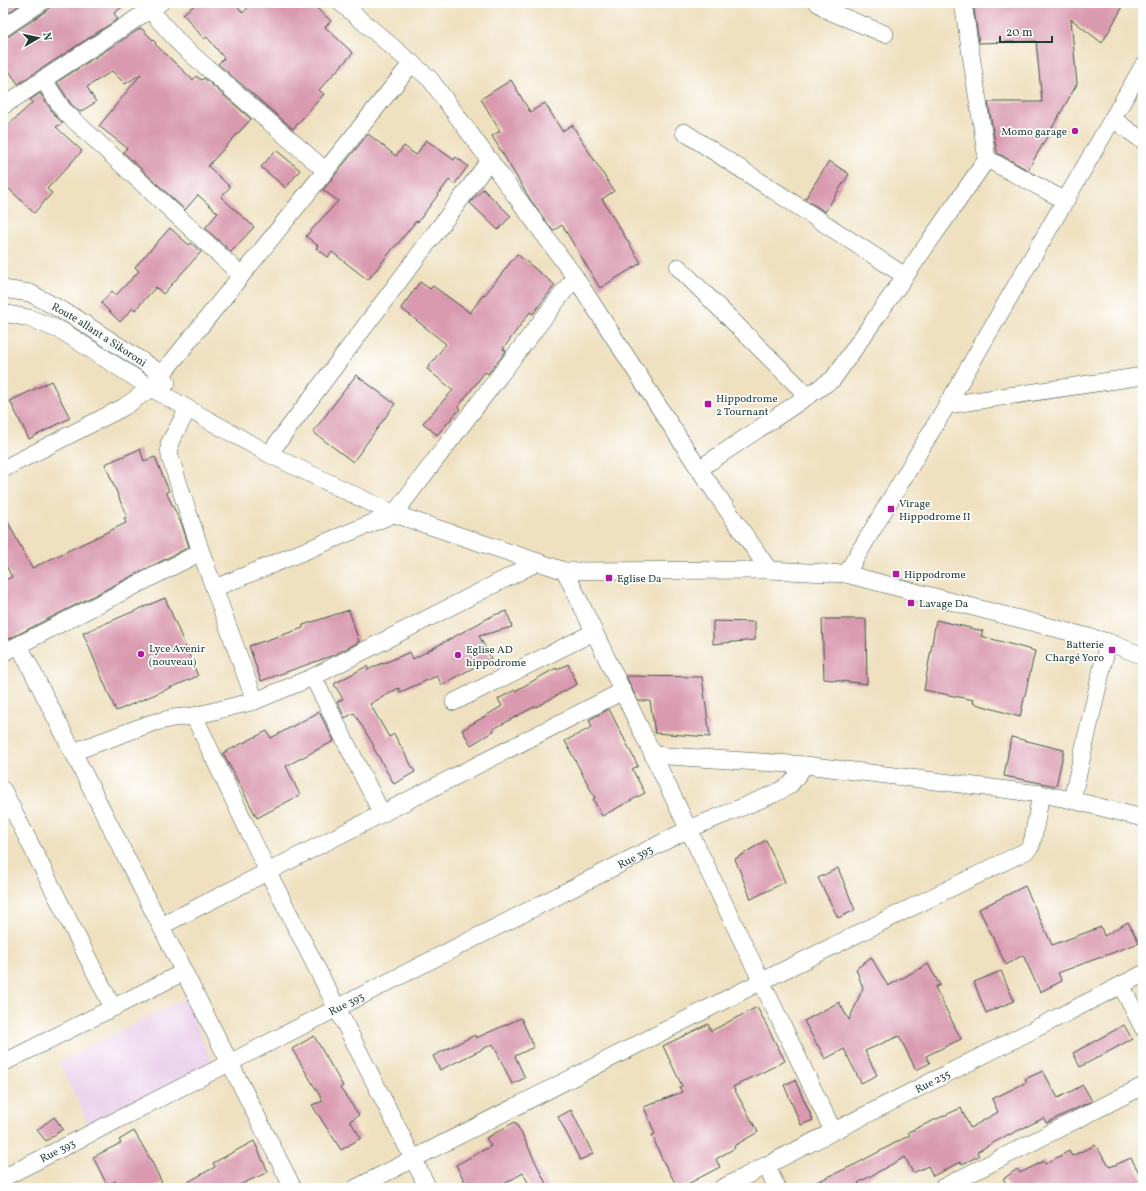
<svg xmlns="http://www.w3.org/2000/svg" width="1146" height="1191" font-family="Vollkorn,serif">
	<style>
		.built { fill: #ebd1eb }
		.building { fill: #d999af }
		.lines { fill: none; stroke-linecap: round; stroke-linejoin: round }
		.minor-casing { stroke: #3e5549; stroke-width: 18 }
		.minor { stroke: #fff; stroke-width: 17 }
		.poi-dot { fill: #b5179e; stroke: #fff; stroke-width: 1.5 }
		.labels { text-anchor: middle; stroke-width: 3.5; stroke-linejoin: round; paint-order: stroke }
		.poi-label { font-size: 11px; fill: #1f3d34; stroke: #fff; text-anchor: start }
		.street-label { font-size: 11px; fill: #1f3d34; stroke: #fff }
	</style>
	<rect width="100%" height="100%" fill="#fff"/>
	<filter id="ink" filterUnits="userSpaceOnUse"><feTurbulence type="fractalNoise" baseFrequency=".025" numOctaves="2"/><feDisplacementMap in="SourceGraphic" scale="8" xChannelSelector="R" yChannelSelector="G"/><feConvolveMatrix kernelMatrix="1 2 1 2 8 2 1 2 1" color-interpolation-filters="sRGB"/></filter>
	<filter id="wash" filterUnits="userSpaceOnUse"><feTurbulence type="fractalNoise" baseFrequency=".012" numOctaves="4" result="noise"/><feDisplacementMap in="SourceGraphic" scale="16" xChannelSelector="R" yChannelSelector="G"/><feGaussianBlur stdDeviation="0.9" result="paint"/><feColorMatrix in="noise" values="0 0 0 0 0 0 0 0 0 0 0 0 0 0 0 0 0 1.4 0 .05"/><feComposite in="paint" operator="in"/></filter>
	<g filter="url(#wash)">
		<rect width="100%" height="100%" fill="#efe0bf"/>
		<polygon class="built" points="185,998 214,1067 89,1125 59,1062"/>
		<g id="blocks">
			<g class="building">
				<polygon points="3,3 21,3 21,4 3,16"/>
				<polygon points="50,3 128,3 114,13 118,19 18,84 3,62 3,38 9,36 46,11 49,8"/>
				<polygon points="197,3 235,3 243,13 252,3 311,3 331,21 325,27 353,53 319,90 324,94 293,129 218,64 224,58 207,37 204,39 183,14"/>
				<polygon points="973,3 1125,3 1102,43 1071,19 1077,84 1028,170 997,153 988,102 1042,102 1036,41 979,43"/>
				<polygon points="141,28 156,43 155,44 193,80 196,76 202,80 204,78 251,119 208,166 230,187 221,197 254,227 231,252 205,228 218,213 198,195 185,210 123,152 127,148 99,126 141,74 125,84 112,71 87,87 96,102 80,112 71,104 57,82"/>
				<polygon points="511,80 530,112 545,103 562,131 572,125 614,191 602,199 641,263 600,288 562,225 553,231 530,199 492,136 500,131 481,99"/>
				<polygon points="40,93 55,116 63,123 56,127 82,151 47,189 52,193 34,213 3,183 3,130 32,103 30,100"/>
				<polygon points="368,134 396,156 404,146 416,155 426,140 454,160 456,157 468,166 454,185 449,180 418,222 416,221 396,246 395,246 368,280 332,252 328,257 316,248 318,246 306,236 338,201 323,190"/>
				<polygon points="276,150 300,170 286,188 261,167"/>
				<polygon points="829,161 849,174 825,212 805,199"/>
				<polygon points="483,189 511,216 498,230 470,203"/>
				<polygon points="170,228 189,245 191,243 201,252 163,294 156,287 135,310 133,308 120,322 101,303 112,291 116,295 139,271 135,267"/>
				<polygon points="517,254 555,285 533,314 530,312 503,349 506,351 488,374 485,372 458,407 460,409 437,435 423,423 453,390 427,369 446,344 401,308 420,282 430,289 433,286 470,313 483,295 484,296"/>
				<polygon points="356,375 395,404 353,462 313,432"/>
				<polygon points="51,381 70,418 29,439 10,401"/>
				<polygon points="140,449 144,461 155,457 169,491 166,492 182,525 189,547 3,642 3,581 12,577 3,560 3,513 32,568 126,523 124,518 127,517 105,464"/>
				<polygon points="165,598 198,676 116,711 83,633"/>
				<polygon points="349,610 359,642 334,655 261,681 249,646 303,628 303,625"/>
				<polygon points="507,611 512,627 479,636 491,658 442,685 437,676 400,692 399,688 370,704 389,737 394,734 415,772 394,784 373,747 374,746 354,713 345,718 337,702 343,699 334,684 367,666 368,670 382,663 382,664 410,652 413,659 494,615"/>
				<polygon points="822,619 866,619 867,684 824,679"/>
				<polygon points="936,620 983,631 981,636 1035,651 1020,717 973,703 974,700 924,690"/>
				<polygon points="713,621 755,622 755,640 713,644"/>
				<polygon points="568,664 577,684 536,707 536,706 493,729 494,731 471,745 462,730 502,706 498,699 515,690 515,691 556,668 557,670"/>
				<polygon points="626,676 702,677 710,737 655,733 650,701 638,701"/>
				<polygon points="609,709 638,766 632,769 645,793 602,816 593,799 595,798 565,741 592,727 589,720"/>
				<polygon points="319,712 334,741 286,766 300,795 257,818 223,753 267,731 271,738"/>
				<polygon points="1011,737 1064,750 1056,786 1004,776"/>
				<polygon points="766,840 785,882 751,899 735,859"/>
				<polygon points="838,868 855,910 838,918 818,878"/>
				<polygon points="1025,886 1052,945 1101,927 1104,936 1128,922 1139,943 1058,973 1062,981 1040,992 1023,955 1006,965 979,909"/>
				<polygon points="871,957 888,986 928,964 940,985 935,987 961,1039 926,1056 930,1063 916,1070 899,1036 865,1051 877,1075 861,1083 844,1049 825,1059 818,1045 817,1045 804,1021 839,1002 849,1020 863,988 856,969"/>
				<polygon points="1001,971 1014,1001 986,1013 974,982"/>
				<polygon points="757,1007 785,1061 733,1087 758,1132 734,1146 735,1148 716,1159 720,1167 680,1188 678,1188 662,1159 652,1135 655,1134 644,1107 682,1092 679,1087 682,1086 663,1046 708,1024 711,1031"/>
				<polygon points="521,1018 534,1047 515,1056 525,1078 512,1084 493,1044 440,1070 433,1056 475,1035 476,1038"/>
				<polygon points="1124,1025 1132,1039 1080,1067 1073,1053"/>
				<polygon points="314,1036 343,1086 340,1088 359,1115 350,1121 361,1138 341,1150 312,1105 323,1101 292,1049"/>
				<polygon points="1043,1071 1058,1098 1083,1085 1092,1101 1046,1123 1044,1118 1009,1135 1009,1134 977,1152 979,1156 962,1164 961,1162 933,1176 928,1166 913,1173 905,1157 858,1183 859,1184 851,1188 804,1188 856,1164 910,1135 908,1132 961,1108 970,1128 998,1112 992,1099 1027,1082 1025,1079"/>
				<polygon points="795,1080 813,1120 801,1125 784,1085"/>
				<polygon points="571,1110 593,1154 580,1160 558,1117"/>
				<polygon points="54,1117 63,1129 46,1141 37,1130"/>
				<polygon points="515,1122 523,1136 548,1188 531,1188 523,1173 497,1188 468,1188 456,1165 491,1146 486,1138"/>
				<polygon points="134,1131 152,1162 162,1183 151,1188 118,1188 115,1181 107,1185 93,1157 121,1143 119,1140"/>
				<polygon points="254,1141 268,1172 233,1188 177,1188 215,1167 213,1163"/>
				<polygon points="1095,1145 1110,1167 1131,1158 1143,1180 1143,1188 1010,1188 1003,1179 1017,1169 1020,1173 1044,1161 1045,1164 1069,1151 1072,1156"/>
			</g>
		</g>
	</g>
	<g filter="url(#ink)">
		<use href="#blocks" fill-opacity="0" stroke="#3e5549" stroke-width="1"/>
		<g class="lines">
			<defs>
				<g id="minor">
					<polyline points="341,3 430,79 575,277 699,469 769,570"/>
					<polyline points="818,3 831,12 885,34"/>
					<polyline points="150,10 182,46 326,171"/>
					<polyline points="3,28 40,3"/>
					<polyline points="43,79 63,110 241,275"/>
					<polyline points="3,106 160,3"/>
					<polyline points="1113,119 1143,141"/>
					<polyline points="684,132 905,276"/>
					<polyline points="987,159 1066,201"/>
					<polyline points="678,267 808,396"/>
					<path id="s1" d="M3 289 30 293 76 318 162 374 167 383"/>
					<polyline points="3,313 29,318 62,331 151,388 269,454 394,514 565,571 769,570 846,574 1108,642 1143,656"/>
					<polyline points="947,405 1143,376"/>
					<polyline points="188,409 169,444 170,457 201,552 255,701"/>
					<polyline points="269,454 490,160"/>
					<polyline points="3,469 124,407 151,388 412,63"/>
					<polyline points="699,469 833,379 987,159 963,3"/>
					<polyline points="565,571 833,1131"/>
					<polyline points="846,574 947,405 1143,66"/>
					<polyline points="215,588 394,514 575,277"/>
					<polyline points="19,645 293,1188"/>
					<polyline points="3,653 201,552"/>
					<polyline points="313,677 382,814"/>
					<polyline points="454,702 594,632"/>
					<polyline points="194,716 255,701 313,677 538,562"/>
					<polyline points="73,752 152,723 173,718 194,716 268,872 428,1188"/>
					<polyline points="653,755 805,765 1041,794 1072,800 1143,818"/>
					<polyline points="3,790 113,1008"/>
					<polyline points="1072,800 1108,642"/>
					<polyline points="161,926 623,691"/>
					<polyline points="1121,985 1143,1028"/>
					<polyline points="3,1063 184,972"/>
					<polyline points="766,1165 777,1188"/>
					<path id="s2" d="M3 1178 689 829 774 794 790 785 805 765"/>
					<polyline points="356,1188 762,981 1026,851 1031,846 1033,838 1041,794"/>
					<path id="s3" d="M722 1188 1143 974"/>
					<polyline points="942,1188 1143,1086"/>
				</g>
			</defs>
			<use href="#minor" class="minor-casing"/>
			<use href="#minor" class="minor"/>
		</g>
	</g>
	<g class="poi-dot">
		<circle cx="1075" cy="131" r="4"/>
		<rect x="704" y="400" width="8" height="8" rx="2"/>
		<rect x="887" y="505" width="8" height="8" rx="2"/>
		<rect x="892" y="570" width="8" height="8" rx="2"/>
		<rect x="605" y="574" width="8" height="8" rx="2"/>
		<rect x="907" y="599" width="8" height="8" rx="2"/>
		<rect x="1108" y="646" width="8" height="8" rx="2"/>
		<circle cx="141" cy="654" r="4"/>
		<circle cx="458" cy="655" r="4"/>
	</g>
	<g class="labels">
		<g class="poi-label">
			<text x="1067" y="135" text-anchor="end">Momo garage</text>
			<text x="716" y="402">Hippodrome<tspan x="716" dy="13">2 Tournant</tspan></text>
			<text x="899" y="507">Virage<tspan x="899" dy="13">Hippodrome II</tspan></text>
			<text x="904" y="578">Hippodrome</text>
			<text x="617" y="582">Eglise Da</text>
			<text x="919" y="607">Lavage Da</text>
			<text x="1104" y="648" text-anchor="end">Batterie<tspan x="1104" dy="13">Chargé Yoro</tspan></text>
			<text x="149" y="652">Lyce Avenir<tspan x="149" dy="13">(nouveau)</tspan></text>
			<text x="466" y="653">Eglise AD<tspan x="466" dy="13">hippodrome</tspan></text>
		</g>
		<g class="street-label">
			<text dy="4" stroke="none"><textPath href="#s1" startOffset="108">Route allant a Sikoroni</textPath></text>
			<text dy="4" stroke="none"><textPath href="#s2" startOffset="709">Rue 393</textPath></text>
			<text dy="4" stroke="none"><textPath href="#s2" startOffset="385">Rue 393</textPath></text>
			<text dy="4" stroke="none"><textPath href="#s3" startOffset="236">Rue 235</textPath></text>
			<text dy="4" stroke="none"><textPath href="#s2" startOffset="61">Rue 393</textPath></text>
		</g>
	</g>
	<rect width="1146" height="1191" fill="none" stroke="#fff" stroke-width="16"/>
	<g transform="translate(38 38) rotate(81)" stroke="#ffffff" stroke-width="3" paint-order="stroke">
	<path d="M0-3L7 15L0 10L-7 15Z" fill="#1f3d34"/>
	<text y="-6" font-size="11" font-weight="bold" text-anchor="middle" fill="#1f3d34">N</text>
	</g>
	<path d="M1000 36v6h52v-6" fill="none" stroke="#1f3d34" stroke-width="2"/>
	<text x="1006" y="36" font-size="12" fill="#1f3d34" stroke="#ffffff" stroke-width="3" paint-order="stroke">20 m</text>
</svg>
